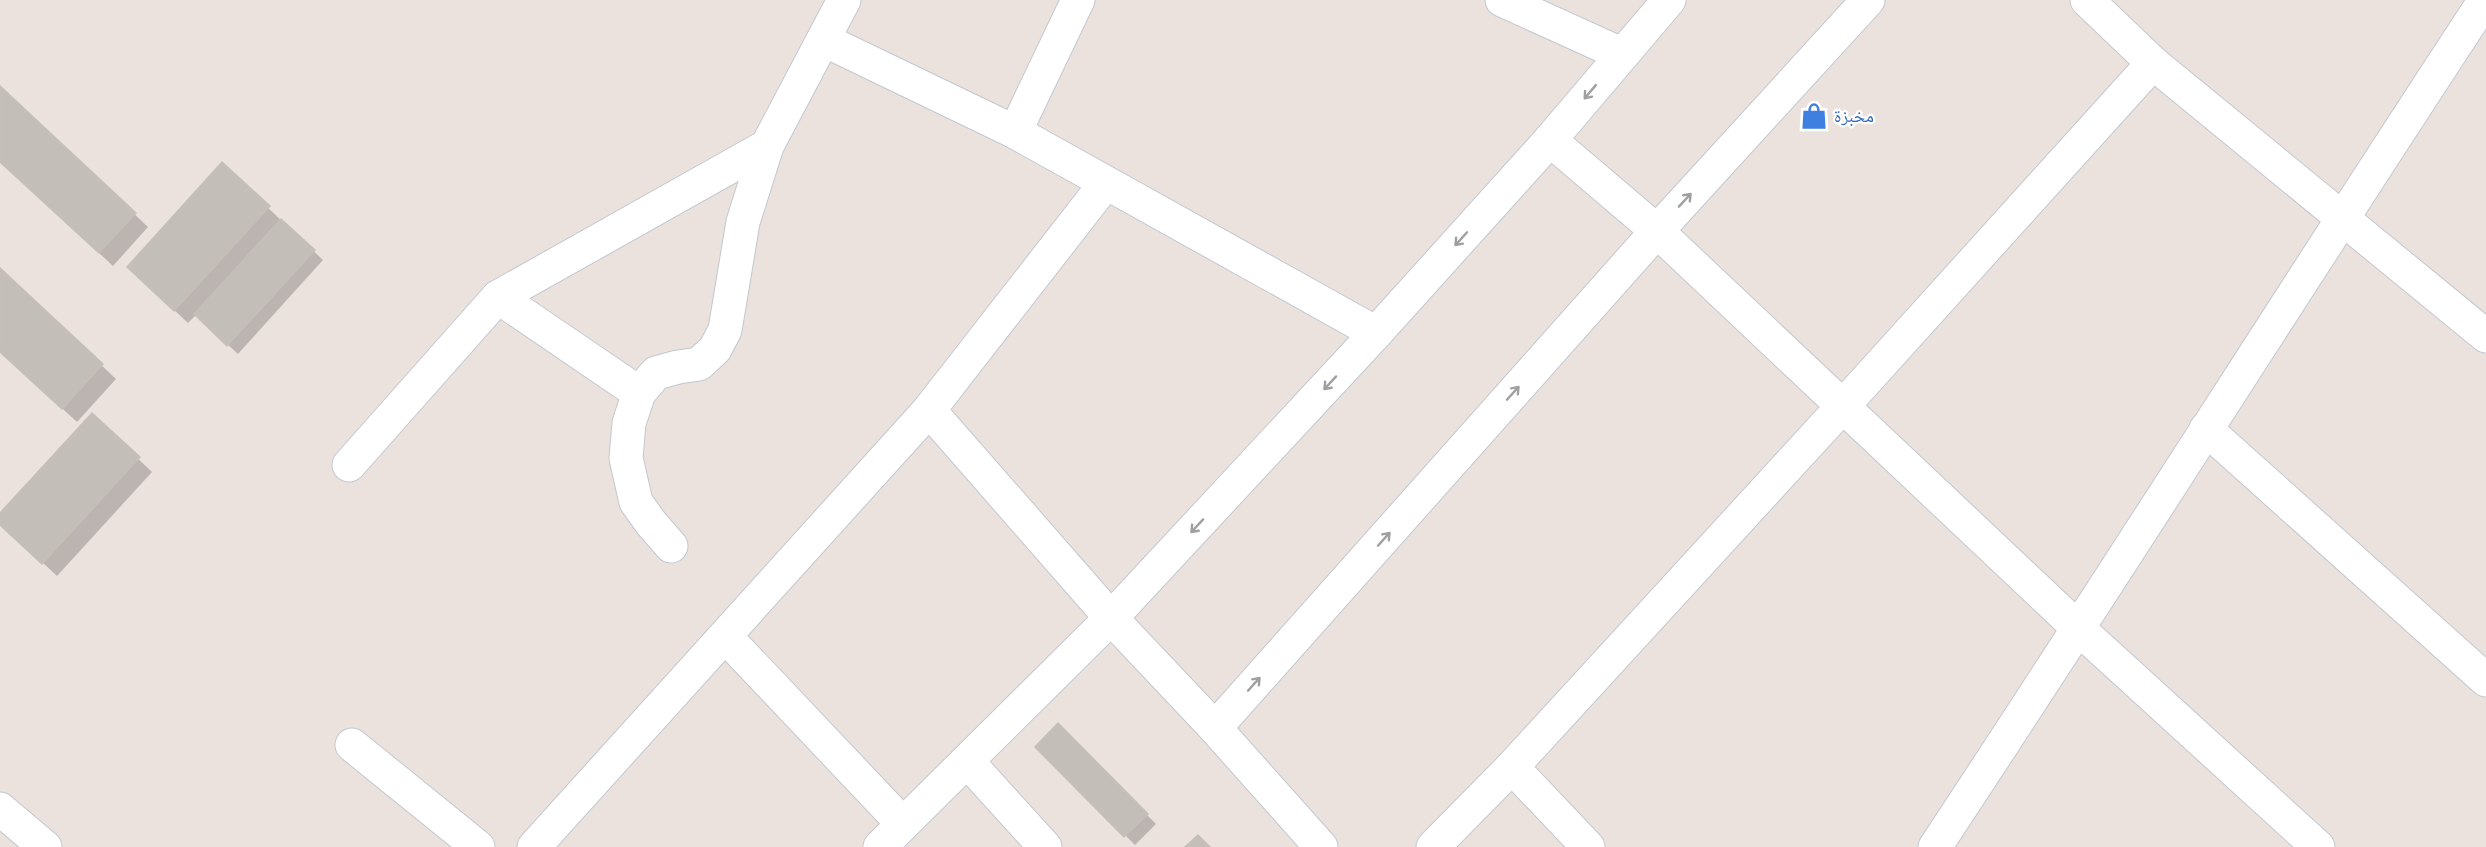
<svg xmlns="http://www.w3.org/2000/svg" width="2486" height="847" font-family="Overpass,'Noto Naskh Arabic',sans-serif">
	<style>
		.shadow { fill: #0003 }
		.building { fill: #c4beb9; stroke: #c6beb8; stroke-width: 1.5 }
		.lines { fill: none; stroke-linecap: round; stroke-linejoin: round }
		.minor-casing { stroke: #c2c8d0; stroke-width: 35 }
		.minor { stroke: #fff; stroke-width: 33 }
		.oneway { stroke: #a0a0a0 }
		.labels { text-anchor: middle; stroke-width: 4.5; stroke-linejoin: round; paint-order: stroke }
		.shop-label { font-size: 18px; fill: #366cbe; stroke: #fff; text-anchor: start }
	</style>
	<rect width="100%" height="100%" fill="#ebe2de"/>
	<g class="shadow">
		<polygon points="0,88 148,227 113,266 0,161"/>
		<polygon points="222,164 323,260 238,354 196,315 188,323 142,280"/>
		<polygon points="0,270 116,379 77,422 0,351"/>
		<polygon points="92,415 152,472 57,576 0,523 0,515"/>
		<polygon points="1058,725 1156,824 1135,845 1037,747"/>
	</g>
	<g class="building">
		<polygon points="0,86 136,213 99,253 0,162"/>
		<polygon points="222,162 270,206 174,311 127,267"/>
		<polygon points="281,219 315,250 227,346 194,314"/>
		<polygon points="0,268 103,364 62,409 0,352"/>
		<polygon points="92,413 140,457 42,564 0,525 0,513"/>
		<polygon points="1058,723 1148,814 1124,837 1035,747"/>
		<polygon points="1198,835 1210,847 1185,847"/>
	</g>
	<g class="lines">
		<defs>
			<g id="minor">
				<polyline points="1502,0 1621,54"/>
				<polyline points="2087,0 2153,63 2486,336"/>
				<polyline points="824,40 1015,132 1376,333"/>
				<polyline points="1015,132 1078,0"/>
				<polyline points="1550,140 1657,231 2079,629 2318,847"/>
				<polyline points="498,297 639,393"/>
				<polyline points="929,410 1111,618 1215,728 1321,847"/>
				<polyline points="2206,429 2486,680"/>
				<polyline points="349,465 498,297 767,146"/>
				<polyline points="671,546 651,523 636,502 626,458 629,423 639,393 656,373 678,367 699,364 715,349 725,330 743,222 767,146 844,0"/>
				<polyline points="725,636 903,824"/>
				<polyline points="1215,728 1657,231 1868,0"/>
				<polyline points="352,745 478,847"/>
				<polyline points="967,761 1045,847"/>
				<polyline points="1512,767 1588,847"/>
				<polyline points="0,809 45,847"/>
				<polyline points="534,847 929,410 1105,184"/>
				<polyline points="880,847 1111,618 1376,333 1550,140 1669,0"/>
				<polyline points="1433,847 1512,767 1843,406 2153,63"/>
				<path d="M1935 847C2121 566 2300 281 2485 0"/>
			</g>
		</defs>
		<use href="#minor" class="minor-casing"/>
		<use href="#minor" class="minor"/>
	</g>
	<defs><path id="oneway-shaft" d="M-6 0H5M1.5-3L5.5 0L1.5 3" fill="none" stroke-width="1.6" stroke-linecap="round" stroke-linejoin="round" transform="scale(1.5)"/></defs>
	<g class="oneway">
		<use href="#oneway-shaft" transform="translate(1590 92) rotate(130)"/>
		<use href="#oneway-shaft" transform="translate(1685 200) rotate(-47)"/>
		<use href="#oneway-shaft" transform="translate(1461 239) rotate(132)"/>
		<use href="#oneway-shaft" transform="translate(1330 383) rotate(133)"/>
		<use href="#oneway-shaft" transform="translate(1513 393) rotate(-48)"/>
		<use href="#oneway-shaft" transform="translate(1197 526) rotate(133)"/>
		<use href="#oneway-shaft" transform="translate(1384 539) rotate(-48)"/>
		<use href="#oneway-shaft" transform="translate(1254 684) rotate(-48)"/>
	</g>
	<defs>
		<symbol id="shop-bare" viewBox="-9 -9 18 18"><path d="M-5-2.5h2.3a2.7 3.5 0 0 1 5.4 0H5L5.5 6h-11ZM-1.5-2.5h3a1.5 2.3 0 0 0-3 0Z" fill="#3f7fe0" stroke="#fff" stroke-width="2.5" paint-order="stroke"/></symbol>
	</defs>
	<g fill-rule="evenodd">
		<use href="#shop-bare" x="1795" y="97" width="38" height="38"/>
	</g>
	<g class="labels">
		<g class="shop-label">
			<text x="1834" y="122">مخبزة</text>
		</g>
	</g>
</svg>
